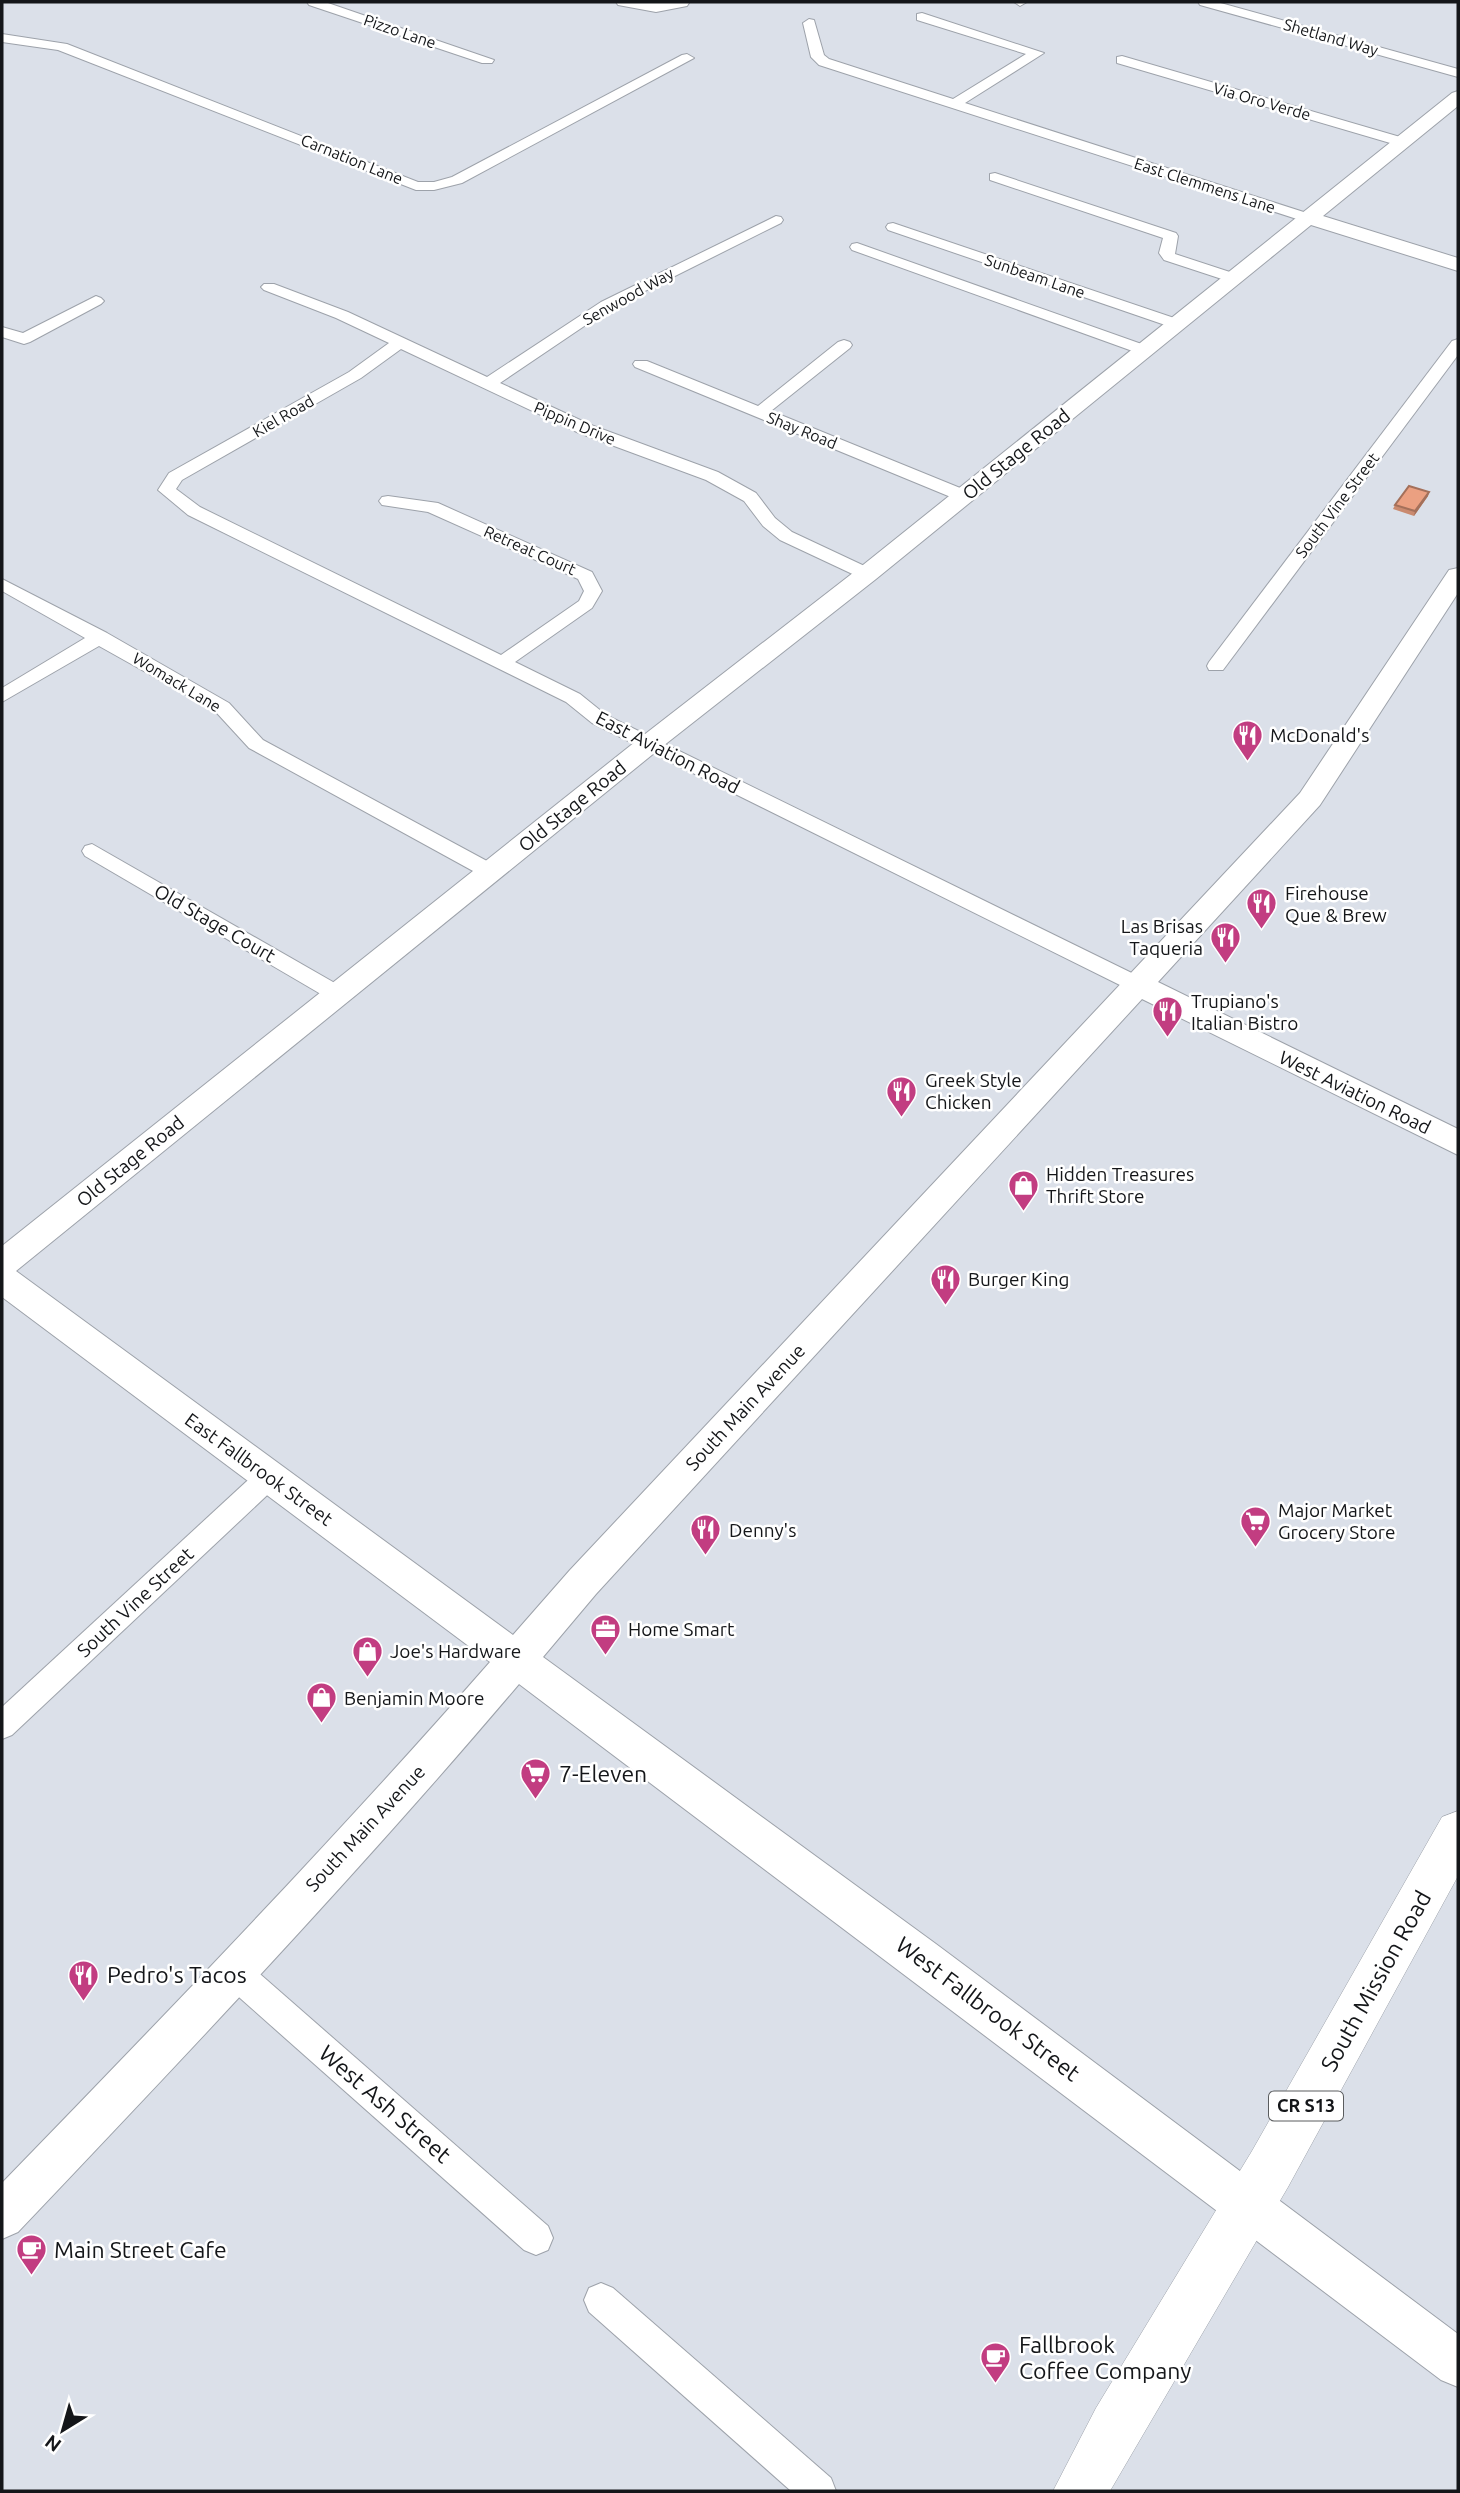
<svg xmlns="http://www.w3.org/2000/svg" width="1460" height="2493" font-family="Ubuntu,sans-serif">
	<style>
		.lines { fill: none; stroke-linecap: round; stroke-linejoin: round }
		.street-casing { stroke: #9da2aa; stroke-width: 2 }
		.secondary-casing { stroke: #9da2aa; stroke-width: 2 }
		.primary-casing { stroke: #9da2aa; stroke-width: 1 }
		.street { fill: #fff; fill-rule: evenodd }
		.secondary { fill: #fff; fill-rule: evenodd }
		.primary { fill: #fff; fill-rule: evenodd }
		.wall { fill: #ca8a6f }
		.shaded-wall { fill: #a4705a }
		.building { fill: #eba081; stroke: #a4705a; stroke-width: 2 }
		.labels { text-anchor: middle; stroke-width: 5; stroke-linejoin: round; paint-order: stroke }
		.far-street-label { font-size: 16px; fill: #141619; stroke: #fff }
		.shield { fill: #fff; stroke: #5a5c5e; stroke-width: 2 }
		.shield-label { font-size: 18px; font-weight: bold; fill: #141619 }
		.street-label { font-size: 19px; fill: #141619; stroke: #fff }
		.poi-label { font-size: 19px; fill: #141619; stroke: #fff; text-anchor: start }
		.near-poi-label { font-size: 23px; fill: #141619; stroke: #fff; text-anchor: start }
		.near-street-label { font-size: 23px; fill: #141619; stroke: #fff }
	</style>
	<rect width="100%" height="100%" fill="#dbe0e9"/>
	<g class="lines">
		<defs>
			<g id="street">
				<polygon points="307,2 325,2 494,60 492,63 482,63 309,5"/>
				<polygon points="616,2 689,3 687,6 656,12 618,5"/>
				<polygon points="1014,2 1027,2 1020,6"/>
				<polygon points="1198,2 1217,2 1458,69 1458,77 1200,5"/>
				<polygon points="922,13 1044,53 965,103 1313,215 1315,218 1308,222 1303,221 819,65 811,57 803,23 809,19 814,20 824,55 829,59 953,99 1026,54 917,20 917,14"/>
				<polygon points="2,34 67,44 418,182 434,182 452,177 682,55 687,54 694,58 462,183 434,190 416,190 58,50 2,42"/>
				<polygon points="1122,56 1407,139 1409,142 1402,146 1397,145 1117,63 1117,57"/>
				<polygon points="995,173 1176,233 1178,236 1175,254 1239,275 1242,278 1234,283 1164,260 1159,253 1163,238 990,180 990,174"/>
				<polygon points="776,216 781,217 783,220 781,223 611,308 500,383 591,425 718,472 756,493 775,518 792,532 873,570 876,574 873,578 861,578 780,540 763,526 744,501 706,480 579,433 401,349 361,378 182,480 176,489 200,507 501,655 579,601 584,591 578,579 428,512 382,505 379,501 382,497 388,496 438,503 592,572 602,591 592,608 515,662 580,694 606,715 1146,980 1149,985 1146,990 1138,993 1130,990 592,723 566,702 188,515 158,490 169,473 349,372 389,343 336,318 264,290 261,287 264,284 274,284 348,312 487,377 601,302"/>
				<polygon points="893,223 1183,321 1185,324 1183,327 1171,327 888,230 886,227 888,224"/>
				<polygon points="857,243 1150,347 1152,350 1150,353 1138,353 852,250 850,247 852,244"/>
				<polygon points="96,296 101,298 104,301 101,304 30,342 24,344 2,337 2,327 23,333"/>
				<polygon points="1458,339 1458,355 1223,670 1209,670 1207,666 1209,662 1452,341"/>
				<polygon points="844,340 850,342 852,345 850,348 771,411 970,492 973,496 970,500 958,500 635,367 633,364 635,361 647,361 758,406 838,342"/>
				<polygon points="2,579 107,633 229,703 263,740 498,867 501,872 498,877 484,877 249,748 215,711 99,646 2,702 2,688 85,638 2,591"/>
				<polygon points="92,844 347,990 350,995 347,1000 339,1003 331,1000 85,856 82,851 85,846"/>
				<polygon points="269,1466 278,1469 282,1477 278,1485 12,1735 2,1739 2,1707 260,1469"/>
				<polygon points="234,1956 245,1961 548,2226 553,2238 548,2250 536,2255 524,2250 223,1983 218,1972 223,1961"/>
				<polygon points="601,2283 613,2288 831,2478 836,2491 791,2491 589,2312 584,2300 589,2288"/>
			</g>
			<path id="secondary" d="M1458 91V106L1323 216 1458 258V271L1311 225 876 579 658 750 16 1271 513 1635 570 1570 1300 793 1449 570 1458 568V593L1320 805 1158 982 1458 1129V1155L1142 999 596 1594 543 1657 936 1944 1458 2334V2387L1441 2380 519 1684C359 1873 188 2053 18 2232L2 2239V2183C167 2013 333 1841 490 1662L2 1297V1246L640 738 858 569 1452 93Z"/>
			<polygon id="primary" points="1458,1811 1458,1876 1288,2187 1110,2491 1053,2491 1096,2408 1252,2151 1442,1817"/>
		</defs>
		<use href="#street" class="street-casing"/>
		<use href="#secondary" class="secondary-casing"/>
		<use href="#primary" class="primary-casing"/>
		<use href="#street" class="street"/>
		<use href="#secondary" class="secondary"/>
		<use href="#primary" class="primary"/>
	</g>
	<polygon class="wall" points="1429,492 1428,496 1414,516 1393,509 1395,505"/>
	<polygon class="shaded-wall" points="1429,492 1428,496 1414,516 1415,511"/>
	<polygon class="building" points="1409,486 1429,492 1415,511 1395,505"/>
	<defs>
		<symbol id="restaurant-pin" viewBox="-11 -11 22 30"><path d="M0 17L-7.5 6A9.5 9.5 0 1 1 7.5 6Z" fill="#c23d81" stroke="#fff"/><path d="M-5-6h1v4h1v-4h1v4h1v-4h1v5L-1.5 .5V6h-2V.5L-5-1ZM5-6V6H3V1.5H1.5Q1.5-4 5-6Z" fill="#fff"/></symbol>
		<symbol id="shop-pin" viewBox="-11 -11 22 30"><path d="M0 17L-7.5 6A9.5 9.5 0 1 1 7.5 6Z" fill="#c23d81" stroke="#fff"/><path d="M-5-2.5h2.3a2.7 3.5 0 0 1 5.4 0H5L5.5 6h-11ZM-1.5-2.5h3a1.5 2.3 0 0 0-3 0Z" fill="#fff"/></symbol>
		<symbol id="supermarket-pin" viewBox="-11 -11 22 30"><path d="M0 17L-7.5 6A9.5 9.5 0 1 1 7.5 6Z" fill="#c23d81" stroke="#fff"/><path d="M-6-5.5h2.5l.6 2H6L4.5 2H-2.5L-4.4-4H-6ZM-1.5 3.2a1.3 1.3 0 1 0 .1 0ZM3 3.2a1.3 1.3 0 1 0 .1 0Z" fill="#fff"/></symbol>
		<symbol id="office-pin" viewBox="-11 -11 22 30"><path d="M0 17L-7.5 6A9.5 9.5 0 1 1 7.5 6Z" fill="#c23d81" stroke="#fff"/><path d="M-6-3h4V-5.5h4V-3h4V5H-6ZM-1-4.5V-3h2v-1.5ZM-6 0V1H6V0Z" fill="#fff"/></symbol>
		<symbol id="cafe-pin" viewBox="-11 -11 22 30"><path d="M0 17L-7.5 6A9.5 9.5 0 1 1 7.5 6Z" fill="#c23d81" stroke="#fff"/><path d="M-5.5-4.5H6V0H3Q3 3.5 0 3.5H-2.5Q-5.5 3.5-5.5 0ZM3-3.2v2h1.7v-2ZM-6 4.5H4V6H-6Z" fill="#fff"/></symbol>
	</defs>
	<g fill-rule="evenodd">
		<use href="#restaurant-pin" x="1230" y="718" width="35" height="47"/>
		<use href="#restaurant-pin" x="1244" y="886" width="35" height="47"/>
		<use href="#restaurant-pin" x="1208" y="920" width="35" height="47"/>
		<use href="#restaurant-pin" x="1150" y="994" width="35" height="47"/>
		<use href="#restaurant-pin" x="884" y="1074" width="35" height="47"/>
		<use href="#shop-pin" x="1006" y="1168" width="35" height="47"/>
		<use href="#restaurant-pin" x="928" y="1262" width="35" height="47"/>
		<use href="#supermarket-pin" x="1238" y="1504" width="35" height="47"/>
		<use href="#restaurant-pin" x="688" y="1512" width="35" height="47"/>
		<use href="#office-pin" x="588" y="1612" width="35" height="47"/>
		<use href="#shop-pin" x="350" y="1634" width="35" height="47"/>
		<use href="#shop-pin" x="304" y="1680" width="35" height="47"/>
		<use href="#supermarket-pin" x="518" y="1756" width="35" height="47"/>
		<use href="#restaurant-pin" x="66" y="1958" width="35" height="47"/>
		<use href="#cafe-pin" x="14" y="2232" width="35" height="47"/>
		<use href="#cafe-pin" x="978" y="2340" width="35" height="47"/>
	</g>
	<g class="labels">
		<g class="far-street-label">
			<text transform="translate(400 31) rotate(19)" y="6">Pizzo Lane</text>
			<text transform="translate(1331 37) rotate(16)" y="6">Shetland Way</text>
			<text transform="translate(1262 101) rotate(16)" y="6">Via Oro Verde</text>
			<text transform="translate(352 159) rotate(22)" y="6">Carnation Lane</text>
			<text transform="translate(1205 185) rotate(18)" y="6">East Clemmens Lane</text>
			<text transform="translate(1035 276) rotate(19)" y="6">Sunbeam Lane</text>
			<text transform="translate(628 296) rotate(-29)" y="6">Senwood Way</text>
			<text transform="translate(283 416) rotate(-30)" y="6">Kiel Road</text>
			<text transform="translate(575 423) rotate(23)" y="6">Pippin Drive</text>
			<text transform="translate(802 430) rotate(22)" y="6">Shay Road</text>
			<text transform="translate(1337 505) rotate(-53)" y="6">South Vine Street</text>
			<text transform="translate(530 550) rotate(24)" y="6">Retreat Court</text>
			<text transform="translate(177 682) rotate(31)" y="6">Womack Lane</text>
		</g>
		<rect class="shield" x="1269" y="2091.5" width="74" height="29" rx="5"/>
		<g class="shield-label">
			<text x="1306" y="2112">CR S13</text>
		</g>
		<g class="street-label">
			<text transform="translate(1016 454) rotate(-39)" y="7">Old Stage Road</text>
			<text transform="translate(668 752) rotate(27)" y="7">East Aviation Road</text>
			<text transform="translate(572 806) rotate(-39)" y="7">Old Stage Road</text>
			<text transform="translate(215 923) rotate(30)" y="7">Old Stage Court</text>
			<text transform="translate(1355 1092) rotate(26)" y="7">West Aviation Road</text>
			<text transform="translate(130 1161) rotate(-39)" y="7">Old Stage Road</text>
			<text transform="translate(745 1407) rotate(-47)" y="7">South Main Avenue</text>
			<text transform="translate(259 1469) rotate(36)" y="7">East Fallbrook Street</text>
			<text transform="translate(135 1602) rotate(-43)" y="7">South Vine Street</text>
			<text transform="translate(365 1828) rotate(-47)" y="7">South Main Avenue</text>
		</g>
		<g class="poi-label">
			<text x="1270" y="742">McDonald's</text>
			<text x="1285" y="900">Firehouse<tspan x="1285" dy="22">Que &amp; Brew</tspan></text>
			<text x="1203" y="933" text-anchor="end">Las Brisas<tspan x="1203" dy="22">Taqueria</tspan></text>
			<text x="1191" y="1008">Trupiano's<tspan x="1191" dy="22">Italian Bistro</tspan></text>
			<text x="925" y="1087">Greek Style<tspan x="925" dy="22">Chicken</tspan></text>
			<text x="1046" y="1181">Hidden Treasures<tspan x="1046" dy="22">Thrift Store</tspan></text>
			<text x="968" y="1286">Burger King</text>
			<text x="1278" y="1517">Major Market<tspan x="1278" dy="22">Grocery Store</tspan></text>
			<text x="729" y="1537">Denny's</text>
			<text x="628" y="1636">Home Smart</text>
			<text x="390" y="1658">Joe's Hardware</text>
			<text x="344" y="1705">Benjamin Moore</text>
		</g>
		<g class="near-poi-label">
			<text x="559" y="1782">7-Eleven</text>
			<text x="107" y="1983">Pedro's Tacos</text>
			<text x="54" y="2258">Main Street Cafe</text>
			<text x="1019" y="2353">Fallbrook<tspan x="1019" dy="26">Coffee Company</tspan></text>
		</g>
		<g class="near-street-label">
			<text transform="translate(1376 1981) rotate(-61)" y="8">South Mission Road</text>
			<text transform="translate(988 2009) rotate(37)" y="8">West Fallbrook Street</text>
			<text transform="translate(385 2104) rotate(41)" y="8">West Ash Street</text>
		</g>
	</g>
	<rect width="1460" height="2493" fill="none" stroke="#141619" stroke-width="7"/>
	<g transform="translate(63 2430) rotate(217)" stroke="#ffffff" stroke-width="5" paint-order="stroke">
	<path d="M0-5L12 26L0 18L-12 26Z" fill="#141619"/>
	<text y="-10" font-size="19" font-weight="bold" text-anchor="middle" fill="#141619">N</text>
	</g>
</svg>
